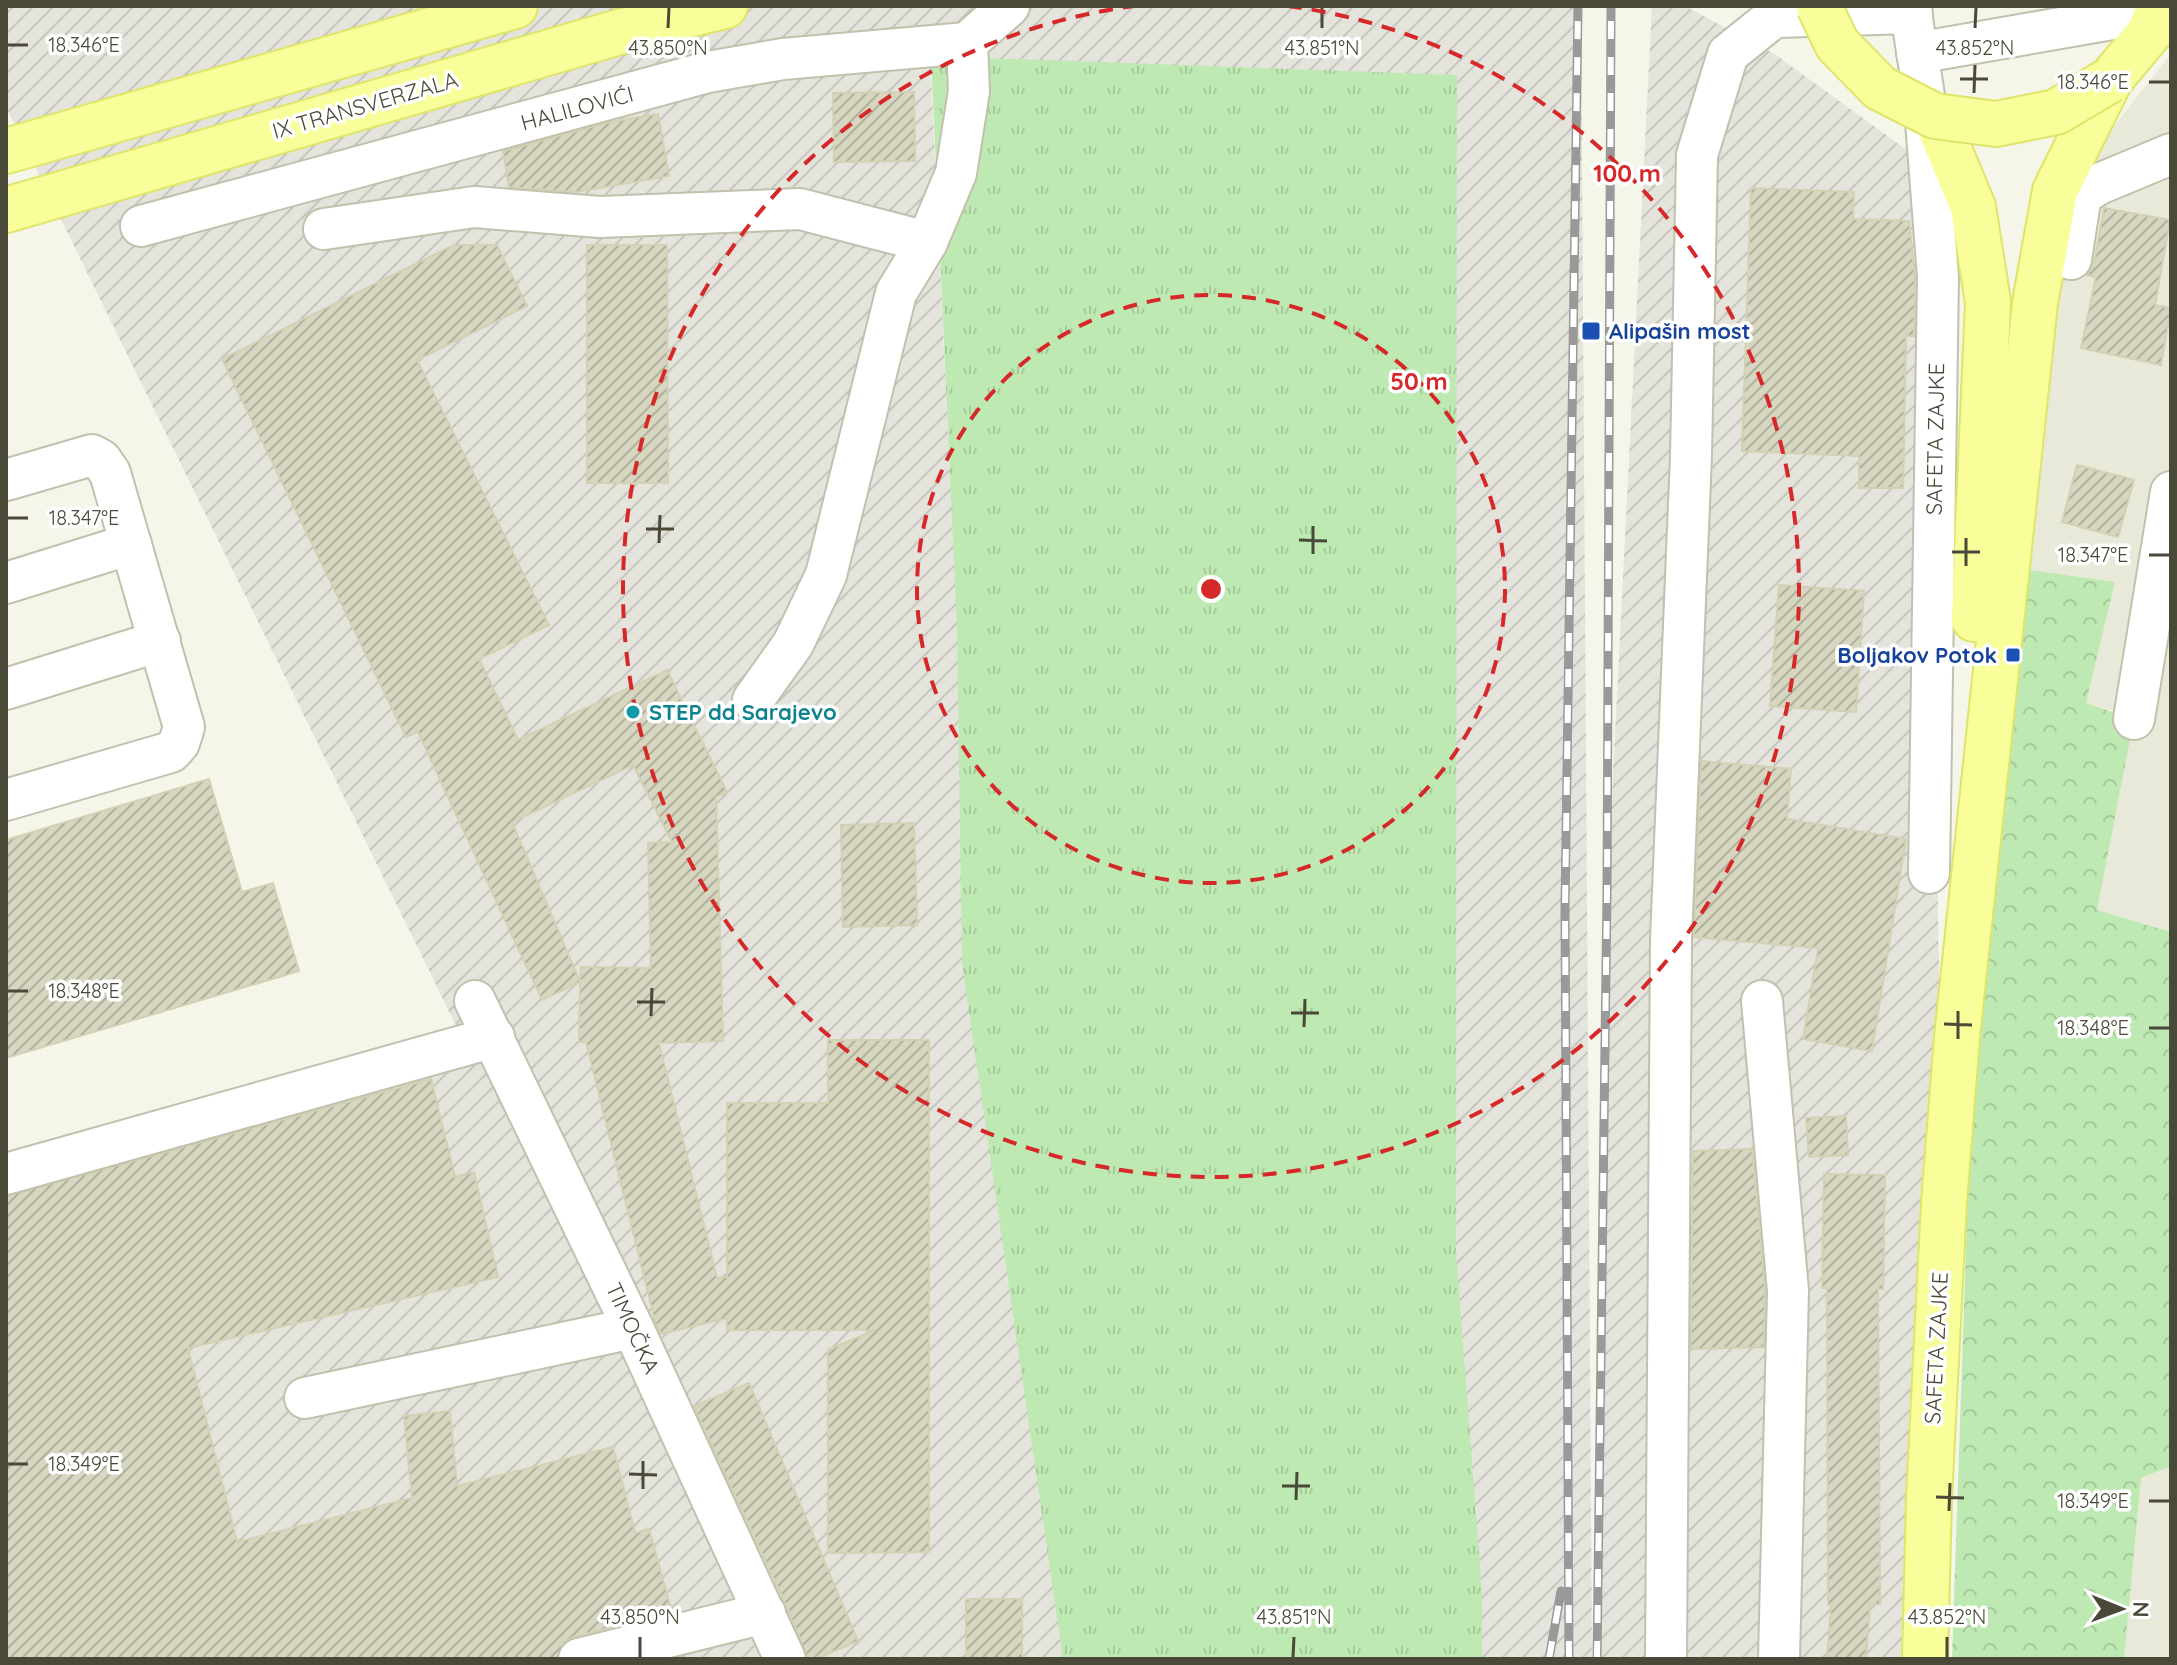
<svg xmlns="http://www.w3.org/2000/svg" width="2177" height="1665" font-family="Quicksand,sans-serif">
	<style>
		.residential { fill: #e8e9d8 }
		.industrial { fill: url(#industrial-furrows); fill-rule: evenodd }
		.grass { fill: url(#grass-tufts) }
		.forest { fill: url(#forest-crowns) }
		.building { fill: url(#building-hatch); stroke: #d2d1b3; stroke-width: 2; fill-rule: evenodd }
		.lines { fill: none; stroke-linecap: round; stroke-linejoin: round }
		.minor-casing { stroke: #c1c1ad; stroke-width: 44 }
		.major-casing { stroke: #dee569; stroke-width: 48 }
		.minor { stroke: #fff; stroke-width: 40 }
		.major { stroke: #f7fe9a; stroke-width: 44 }
		.rail-casing { stroke: #999; stroke-width: 9 }
		.rail { stroke: #fff; stroke-width: 6; stroke-dasharray: 18; stroke-linecap: butt }
		.major-bridge-casing { stroke: #dee569; stroke-width: 48; stroke-linecap: butt }
		.major-bridge { stroke: #f7fe9a; stroke-width: 44 }
		.ticks { fill: none; stroke: #4a4938; stroke-width: 3 }
		.ring { fill: none; stroke: #d62828; stroke-width: 4; stroke-dasharray: 14 10 }
		.transit-dot { fill: #1a4fb4; stroke: #fff; stroke-width: 3 }
		.culture-dot { fill: #0f9aa8; stroke: #fff; stroke-width: 3 }
		.labels { text-anchor: middle; stroke-width: 7; stroke-linejoin: round; paint-order: stroke }
		.street-label { font-size: 22px; fill: #4a4938; stroke: #fff }
		.transit-label { font-size: 22px; font-weight: bold; fill: #164399; stroke: #fff; text-anchor: start }
		.culture-label { font-size: 22px; font-weight: bold; fill: #0d838f; stroke: #fff; text-anchor: start }
		.ticks-label { font-size: 20px; text-anchor: middle; fill: #4a4938; stroke: #fff; stroke-width: 7; stroke-linejoin: round; paint-order: stroke }
		.centre { fill: #d62828; stroke: #fff; stroke-width: 4 }
		.ring-label { font-size: 24px; text-anchor: middle; font-weight: bold; fill: #d62828; stroke: #fff; stroke-width: 7; stroke-linejoin: round; paint-order: stroke }
	</style>
	<defs>
		<pattern id="industrial-furrows" width="10" height="10" patternUnits="userSpaceOnUse" patternTransform="scale(2)"><rect width="10" height="10" fill="#e5e4dc"/><path d="M-1 1l2-2M0 10L10 0M9 11l2-2" fill="none" stroke="#c6c5be"/></pattern>
		<pattern id="grass-tufts" width="24" height="20" patternUnits="userSpaceOnUse" patternTransform="scale(2)"><rect width="24" height="20" fill="#bee9b3"/><path d="M3 7l-1-3M5 7V3M7 7l1-3M15 17l-1-3M17 17v-4M19 17l1-3" fill="none" stroke="#a5c99b"/></pattern>
		<pattern id="forest-crowns" width="20" height="18" patternUnits="userSpaceOnUse" patternTransform="scale(2)"><rect width="20" height="18" fill="#bee9b3"/><path d="M2 6a3 3 0 1 1 6 0M12 15a3 3 0 1 1 6 0" fill="none" stroke="#a5c99b"/></pattern>
		<pattern id="building-hatch" width="6" height="6" patternUnits="userSpaceOnUse" patternTransform="scale(2)"><rect width="6" height="6" fill="#d7d6c0"/><path d="M-1 1l2-2M0 6l6-6M5 7l2-2" fill="none" stroke="#b0b09d"/></pattern>
	</defs>
	<rect width="100%" height="100%" fill="#f5f5ea"/>
	<g class="residential">
		<polygon points="2171,54 2171,932 2096,910 2129,715 2086,703 2115,582 2017,568 2079,170"/>
		<polygon points="2171,1466 2171,1659 2124,1659 2141,1478"/>
	</g>
	<g class="industrial">
		<path d="M6 6H1581L1592 1659H6V1161L462 1038 6 107ZM931 76H932L956 596Z"/>
		<polygon points="1652,6 1685,6 1776,55 1922,161 1944,1203 1925,1659 1597,1659 1607,893"/>
	</g>
	<polygon class="grass" points="931,56 1457,75 1456,1251 1482,1593 1482,1659 1063,1659 962,963 957,628"/>
	<polygon class="forest" points="2017,568 2115,582 2086,703 2134,719 2097,910 2171,932 2171,1466 2141,1478 2124,1659 1952,1659 1969,1160"/>
	<g class="building">
		<polygon points="914,92 915,161 834,162 833,93"/>
		<polygon points="658,114 669,176 576,192 509,187 503,151 610,122"/>
		<polygon points="1751,188 1854,192 1853,219 1909,221 1915,278 1914,336 1906,336 1903,488 1859,488 1859,456 1742,451"/>
		<polygon points="2104,208 2170,220 2155,305 2171,308 2161,365 2081,348 2096,277 2087,275 2094,263"/>
		<path d="M454 245H497L527 306 417 360 549 625 479 659 518 740 667 670 727 792 716 797 723 1041 659 1043 717 1278 727 1277V1103H828V1040H929V1552L828 1553V1350L875 1330H727V1318L661 1334 655 1321 586 1042H579L580 982 542 1000 418 732 406 737 222 359ZM633 765 672 842 648 843 651 968 581 967 580 982 512 822Z"/>
		<polygon points="587,245 667,245 668,483 587,483"/>
		<polygon points="2077,465 2134,480 2118,537 2062,522"/>
		<polygon points="1779,585 1864,591 1856,712 1770,706"/>
		<polygon points="1701,761 1791,769 1787,819 1906,839 1872,1051 1803,1039 1818,948 1694,937"/>
		<polygon points="209,779 242,892 273,883 299,971 6,1058 6,840"/>
		<polygon points="914,823 917,925 843,927 841,825"/>
		<polygon points="431,1079 455,1177 474,1172 498,1277 188,1348 237,1542 412,1498 404,1416 450,1411 457,1486 613,1447 635,1533 649,1529 672,1612 573,1637 563,1643 557,1659 6,1659 6,1196"/>
		<polygon points="1846,1116 1848,1155 1809,1157 1806,1118"/>
		<polygon points="1752,1149 1765,1289 1764,1347 1691,1349 1693,1151"/>
		<polygon points="1824,1174 1885,1175 1883,1289 1878,1289 1880,1604 1870,1605 1866,1659 1827,1659 1831,1605 1828,1605 1827,1288 1822,1288"/>
		<polygon points="749,1383 858,1641 816,1659 808,1659 787,1607 694,1406"/>
		<rect x="966" y="1599" width="56" height="60"/>
	</g>
	<g class="lines">
		<defs>
			<g id="minor">
				<polyline points="1910,6 1924,96 1938,277 1929,873"/>
				<polyline points="1917,53 2135,15 2150,6"/>
				<polyline points="141,226 708,72 783,59 967,43 1009,6"/>
				<polyline points="324,229 474,207 600,217 800,209 927,242"/>
				<polyline points="2071,259 2081,195 2099,184 2171,154"/>
				<polyline points="6,480 92,455 101,460 110,473 184,727 179,743 171,752 6,800"/>
				<polyline points="6,583 131,544"/>
				<polyline points="6,689 160,641"/>
				<polyline points="753,700 793,644 826,575 896,293 927,242 956,173 969,91 967,43"/>
				<polyline points="2134,719 2171,492"/>
				<polyline points="475,1001 633,1328 785,1659"/>
				<polyline points="1762,1001 1788,1291 1779,1659"/>
				<polyline points="6,1174 494,1037"/>
				<polyline points="305,1398 633,1328"/>
				<polyline points="579,1659 765,1613"/>
				<polyline points="1666,1659 1671,939 1691,456 1697,155 1728,54 1774,17 1912,13"/>
			</g>
			<g id="major">
				<polyline points="1935,116 1973,207 1988,302 1974,619"/>
				<polyline points="6,151 515,6"/>
				<polyline points="6,210 619,32 725,6"/>
				<polyline points="1925,1659 1929,1498 1944,1203 1957,1037 2035,303 2055,191 2110,80 2150,32 2160,6"/>
			</g>
		</defs>
		<use href="#minor" class="minor-casing"/>
		<use href="#major" class="major-casing"/>
		<use href="#minor" class="minor"/>
		<use href="#major" class="major"/>
		<defs>
			<g id="rail">
				<polyline points="1549,1659 1561,1591"/>
				<polyline points="1569,1659 1565,908 1578,6"/>
				<polyline points="1597,1659 1607,893 1611,6"/>
			</g>
		</defs>
		<use href="#rail" class="rail-casing"/>
		<use href="#rail" class="rail"/>
		<defs>
			<polyline id="major-bridge" points="1819,6 1837,44 1880,88 1935,116 1996,124 2056,112 2110,80"/>
		</defs>
		<use href="#major-bridge" class="major-bridge-casing"/>
		<use href="#major-bridge" class="major-bridge"/>
	</g>
	<path class="ticks" d="M668 28 669 8M1322 28V8M1975 28 1976 8M8 45H28M1960 79H1988M2149 82H2169M1974 93 1975 65M8 518H28M646 529H674M1299 540 1327 541M659 543 660 515M1952 552H1980M1313 554V526M2149 555H2169M1966 566V538M8 991H28M637 1002H665M1291 1013H1319M651 1016 652 988M1944 1024 1972 1025M1304 1027 1305 999M2149 1028H2169M1958 1039V1011M8 1464H28M629 1474 657 1475M1282 1486H1310M643 1489V1461M1936 1497 1964 1498M1296 1500 1297 1472M2149 1501H2169M1949 1511 1950 1483M640 1657V1637M1293 1657 1294 1637M1947 1657V1637"/>
	<g class="ring">
		<circle cx="1211" cy="589" r="294"/>
		<path d="M1288 6A588 588 0 1 1 1134 6"/>
	</g>
	<g class="transit-dot">
		<rect x="1581" y="321" width="20" height="20" rx="4"/>
		<rect x="2005" y="647" width="16" height="16" rx="4"/>
	</g>
	<circle class="culture-dot" cx="633" cy="712" r="8"/>
	<g class="labels">
		<g class="street-label">
			<text transform="translate(365 105) rotate(-16)" y="8">IX TRANSVERZALA</text>
			<text transform="translate(577 108) rotate(-15)" y="8">HALILOVIĆI</text>
			<text transform="translate(1935 439) rotate(-89)" y="8">SAFETA ZAJKE</text>
			<text transform="translate(633 1328) rotate(65)" y="8">TIMOČKA</text>
			<text transform="translate(1936 1348) rotate(-87)" y="8">SAFETA ZAJKE</text>
		</g>
		<g class="transit-label">
			<text x="1609" y="339">Alipašin most</text>
			<text x="1997" y="663" text-anchor="end">Boljakov Potok</text>
		</g>
		<g class="culture-label">
			<text x="649" y="720">STEP dd Sarajevo</text>
		</g>
	</g>
	<g class="ticks-label">
		<text x="84" y="52">18.346°E</text>
		<text x="668" y="55">43.850°N</text>
		<text x="1322" y="55">43.851°N</text>
		<text x="1975" y="55">43.852°N</text>
		<text x="2093" y="89">18.346°E</text>
		<text x="84" y="525">18.347°E</text>
		<text x="2093" y="562">18.347°E</text>
		<text x="84" y="998">18.348°E</text>
		<text x="2093" y="1035">18.348°E</text>
		<text x="84" y="1471">18.349°E</text>
		<text x="2093" y="1508">18.349°E</text>
		<text x="640" y="1624">43.850°N</text>
		<text x="1294" y="1624">43.851°N</text>
		<text x="1947" y="1624">43.852°N</text>
	</g>
	<circle cx="1211" cy="589" r="12" class="centre"/>
	<g class="ring-label">
		<text x="1627" y="182">100 m</text>
		<text x="1419" y="390">50 m</text>
	</g>
	<rect width="2177" height="1665" fill="none" stroke="#4a4938" stroke-width="16"/>
	<g transform="translate(2121 1609) rotate(91)" stroke="#ffffff" stroke-width="6" paint-order="stroke">
	<path d="M0-6L14 30L0 20L-14 30Z" fill="#4a4938"/>
	<text y="-12" font-size="22" font-weight="bold" text-anchor="middle" fill="#4a4938">N</text>
	</g>
</svg>
